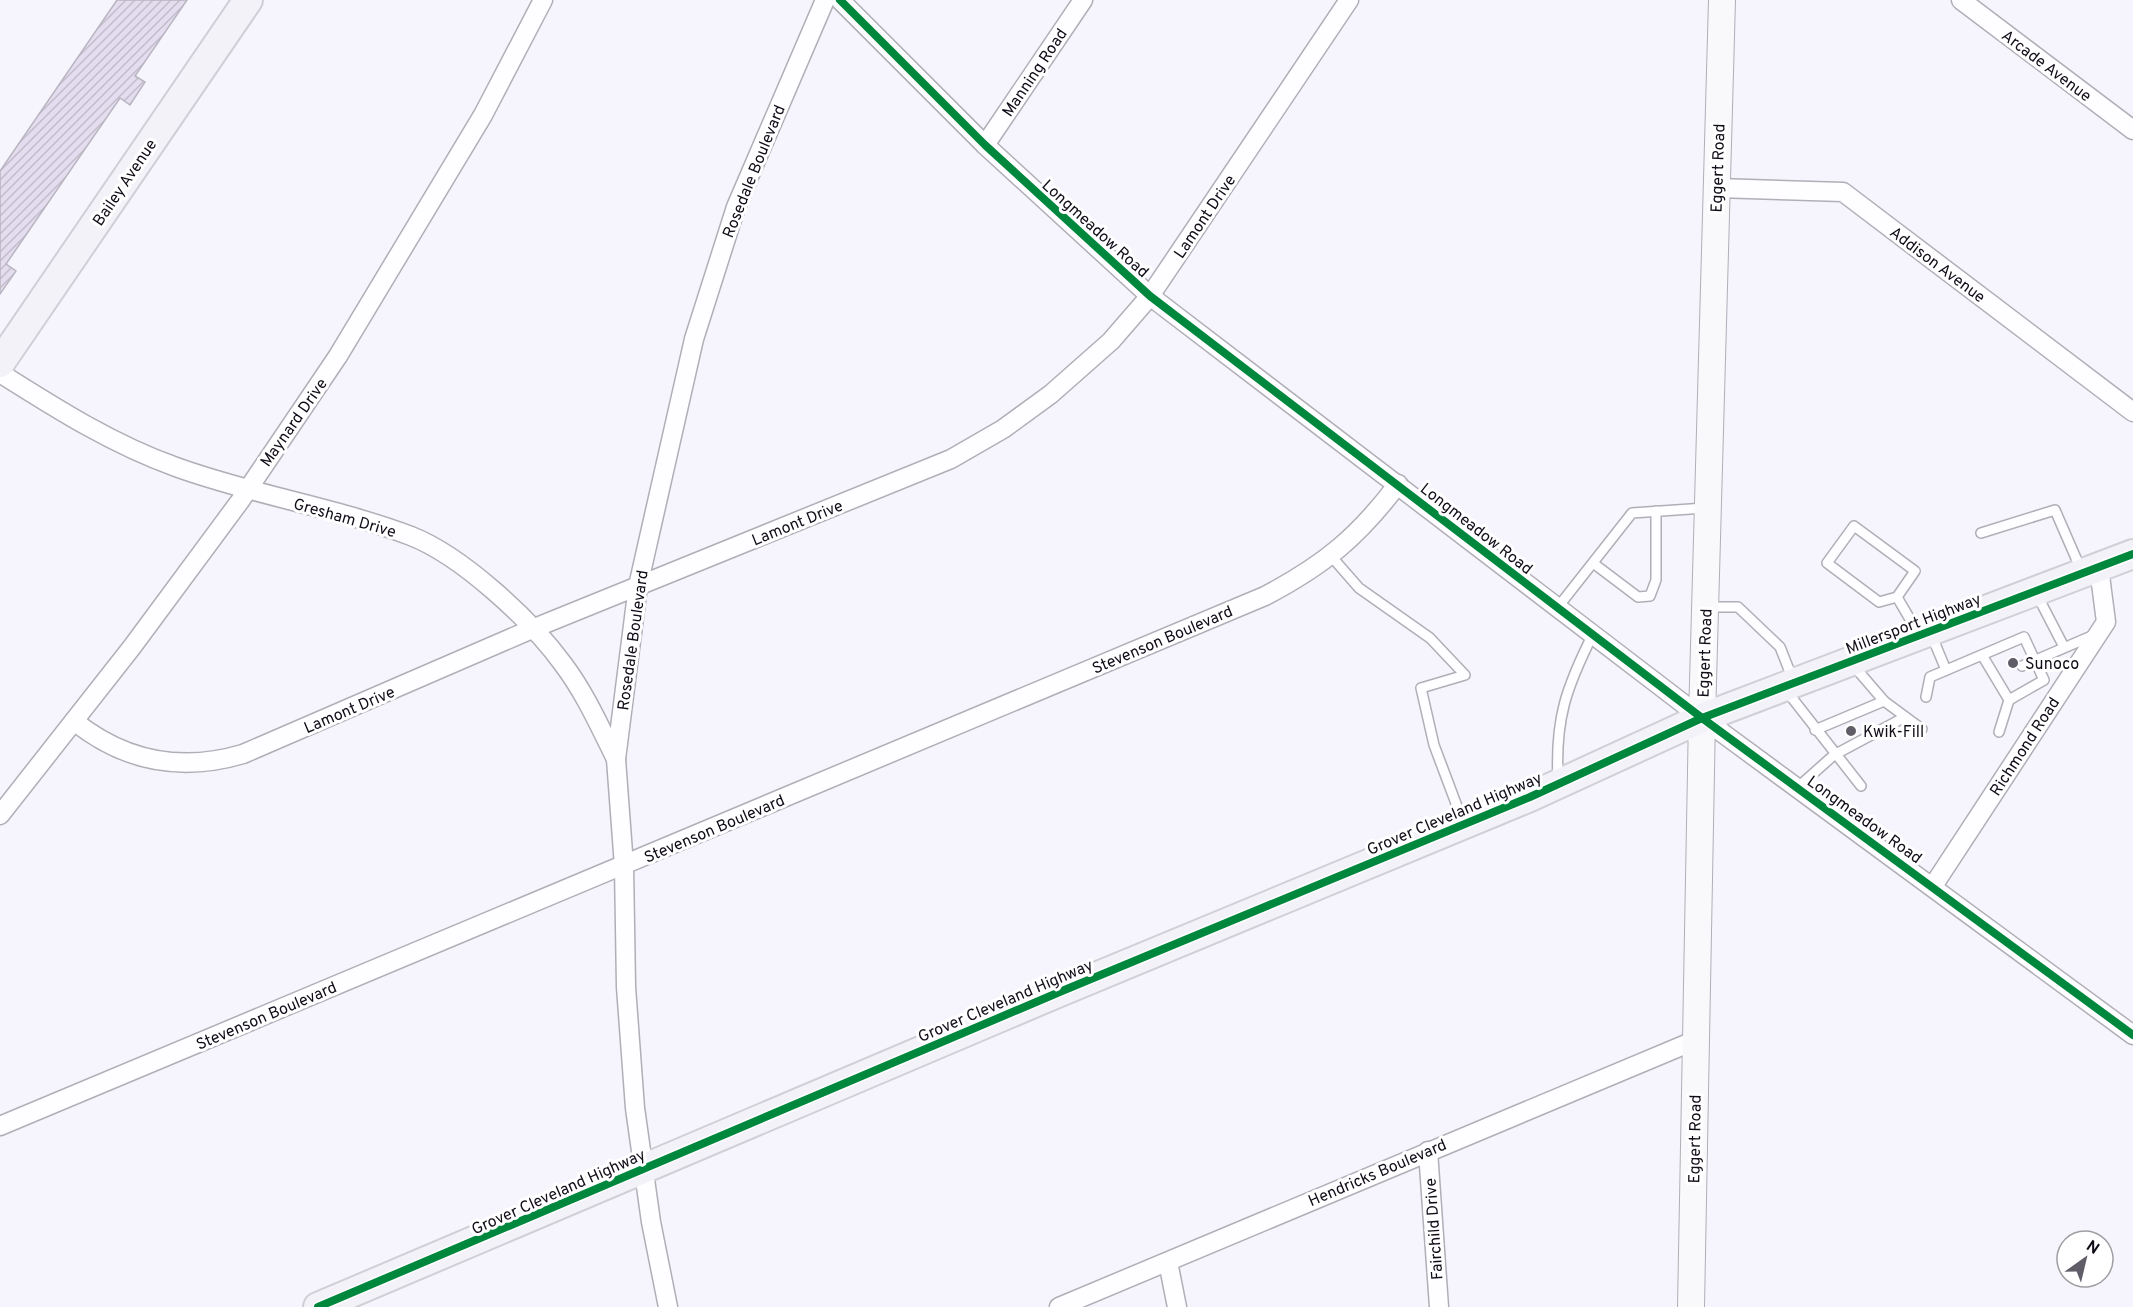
<svg xmlns="http://www.w3.org/2000/svg" width="2133" height="1307" font-family="Overpass,sans-serif">
	<style>
		.building { fill: url(#building-hatch); stroke: #b8b5c0; stroke-width: 1.5 }
		.lines { fill: none; stroke-linecap: round; stroke-linejoin: round }
		.lane-casing { stroke: #b1aeb7; stroke-width: 12 }
		.street-casing { stroke: #b1aeb7; stroke-width: 21 }
		.secondary-casing { stroke: #b1aeb7; stroke-width: 28 }
		.primary-casing { stroke: #d1cfd5; stroke-width: 32 }
		.lane { stroke: #fefdff; stroke-width: 9 }
		.street { stroke: #fefdff; stroke-width: 18 }
		.secondary { stroke: #f9f8fb; stroke-width: 26 }
		.primary { stroke: #f4f2f9; stroke-width: 28 }
		.cycleway-casing { stroke: #fff; stroke-width: 11 }
		.cycleway { stroke: #00873e; stroke-width: 8 }
		.poi-dot { fill: #615d68; stroke: #fff; stroke-width: 2 }
		.labels { text-anchor: middle; stroke-width: 6; stroke-linejoin: round; paint-order: stroke }
		.street-label { font-size: 16px; fill: #110c18; stroke: #fff }
		.poi-label { font-size: 16px; fill: #110c18; stroke: #fff; text-anchor: start }
	</style>
	<defs>
		<pattern id="building-hatch" width="6" height="6" patternUnits="userSpaceOnUse" patternTransform="scale(1.5)"><rect width="6" height="6" fill="#e3ddef"/><path d="M-1 1l2-2M0 6l6-6M5 7l2-2" fill="none" stroke="#c2bccc"/></pattern>
	</defs>
	<rect width="100%" height="100%" fill="#f6f4fc"/>
	<polygon class="building" points="117,0 187,0 135,76 145,82 130,105 120,98 6,264 16,271 0,294 0,171"/>
	<g class="lines">
		<defs>
			<g id="lane">
				<polyline points="1981,533 2055,510 2082,572"/>
				<polyline points="1331,556 1359,588 1430,638 1465,675 1421,688 1434,745 1463,822"/>
				<polyline points="1593,563 1638,597 1650,596 1656,580 1656,511"/>
				<polyline points="2036,593 2064,647"/>
				<polyline points="1897,597 1879,602 1827,563 1854,526 1915,571 1897,597 1918,633"/>
				<polyline points="1558,607 1632,513 1705,508"/>
				<polyline points="1707,607 1738,607 1780,647 1793,680"/>
				<polyline points="1931,634 1946,670"/>
				<polyline points="1853,665 1884,701 1922,729"/>
				<polyline points="2022,666 2094,635"/>
				<polyline points="1785,689 1861,786"/>
				<polyline points="1926,697 1930,677 2024,637 2044,680 2009,700 1982,655"/>
				<polyline points="1815,730 1884,701"/>
				<polyline points="1999,732 2009,700"/>
				<path d="M1558 780C1555 719 1566 688 1593 634"/>
				<polyline points="1798,787 1834,755 1905,717"/>
			</g>
			<g id="street">
				<polyline points="840,0 985,145 1150,296 1702,718 2133,1035"/>
				<polyline points="1961,0 2133,130"/>
				<polyline points="985,145 1083,0"/>
				<polyline points="1717,188 1843,192 2133,412"/>
				<path d="M0 373C57 409 112 444 176 467 253 495 334 507 411 536 462 556 531 620 563 664 585 693 600 727 616 759"/>
				<path d="M74 721C125 762 182 772 243 754L532 629 951 459 1003 429 1051 394 1111 341 1150 296 1349 0"/>
				<polyline points="0,815 132,647 240,501 338,356 483,115 543,0"/>
				<polyline points="1933,886 2106,622 2099,568"/>
				<path d="M0 1126 1265 596C1324 565 1358 537 1398 484"/>
				<polyline points="1428,1151 1439,1307"/>
				<polyline points="1168,1262 1177,1307"/>
				<polyline points="668,1307 651,1222 635,1108 626,987 624,866 616,759 638,586 694,339 736,207 825,0"/>
				<polyline points="1059,1307 1696,1040"/>
			</g>
			<polyline id="secondary" points="1691,1307 1702,718 1722,0"/>
			<g id="primary">
				<polyline points="0,363 248,0"/>
				<polyline points="318,1307 1062,991 1530,797 1702,718 2133,554"/>
			</g>
		</defs>
		<use href="#lane" class="lane-casing"/>
		<use href="#street" class="street-casing"/>
		<use href="#secondary" class="secondary-casing"/>
		<use href="#primary" class="primary-casing"/>
		<use href="#lane" class="lane"/>
		<use href="#street" class="street"/>
		<use href="#secondary" class="secondary"/>
		<use href="#primary" class="primary"/>
		<defs>
			<g id="cycleway">
				<polyline points="840,0 985,145 1150,296 1702,718 2133,1035"/>
				<polyline points="318,1307 1062,991 1530,797 1702,718 2133,554"/>
			</g>
		</defs>
		<use href="#cycleway" class="cycleway-casing"/>
		<use href="#cycleway" class="cycleway"/>
	</g>
	<g class="poi-dot">
		<circle cx="2013" cy="663" r="6"/>
		<circle cx="1851" cy="731" r="6"/>
	</g>
	<g class="labels">
		<g class="street-label">
			<text transform="translate(2047 65) rotate(37)" y="6">Arcade Avenue</text>
			<text transform="translate(1034 72) rotate(-56)" y="6">Manning Road</text>
			<text transform="translate(1717 168) rotate(-88)" y="6">Eggert Road</text>
			<text transform="translate(753 171) rotate(-68)" y="6">Rosedale Boulevard</text>
			<text transform="translate(124 182) rotate(-56)" y="6">Bailey Avenue</text>
			<text transform="translate(1204 216) rotate(-56)" y="6">Lamont Drive</text>
			<text transform="translate(1096 228) rotate(42)" y="6">Longmeadow Road</text>
			<text transform="translate(1938 264) rotate(37)" y="6">Addison Avenue</text>
			<text transform="translate(293 422) rotate(-55)" y="6">Maynard Drive</text>
			<text transform="translate(345 517) rotate(16)" y="6">Gresham Drive</text>
			<text transform="translate(797 522) rotate(-22)" y="6">Lamont Drive</text>
			<text transform="translate(1477 528) rotate(38)" y="6">Longmeadow Road</text>
			<text transform="translate(1913 623) rotate(-21)" y="6">Millersport Highway</text>
			<text transform="translate(1162 639) rotate(-23)" y="6">Stevenson Boulevard</text>
			<text transform="translate(632 640) rotate(-82)" y="6">Rosedale Boulevard</text>
			<text transform="translate(1704 653) rotate(-88)" y="6">Eggert Road</text>
			<text transform="translate(349 709) rotate(-23)" y="6">Lamont Drive</text>
			<text transform="translate(2024 746) rotate(-57)" y="6">Richmond Road</text>
			<text transform="translate(1454 813) rotate(-23)" y="6">Grover Cleveland Highway</text>
			<text transform="translate(1865 819) rotate(36)" y="6">Longmeadow Road</text>
			<text transform="translate(714 828) rotate(-23)" y="6">Stevenson Boulevard</text>
			<text transform="translate(1005 1000) rotate(-23)" y="6">Grover Cleveland Highway</text>
			<text transform="translate(266 1015) rotate(-23)" y="6">Stevenson Boulevard</text>
			<text transform="translate(1694 1139) rotate(-89)" y="6">Eggert Road</text>
			<text transform="translate(1377 1172) rotate(-23)" y="6">Hendricks Boulevard</text>
			<text transform="translate(558 1191) rotate(-24)" y="6">Grover Cleveland Highway</text>
			<text transform="translate(1433 1229) rotate(-94)" y="6">Fairchild Drive</text>
		</g>
		<g class="poi-label">
			<text x="2025" y="669">Sunoco</text>
			<text x="1863" y="737">Kwik-Fill</text>
		</g>
	</g>
	<g transform="translate(2085 1259) rotate(34)"><circle r="28" fill="#ffffff" stroke="#a09ea3" stroke-width="1.5"/>
	<path d="M0-4.5L10 22L0 15L-10 22Z" fill="#615d68"/>
	<text y="-9" font-size="16" font-weight="bold" text-anchor="middle" fill="#110c18">N</text>
	</g>
</svg>
